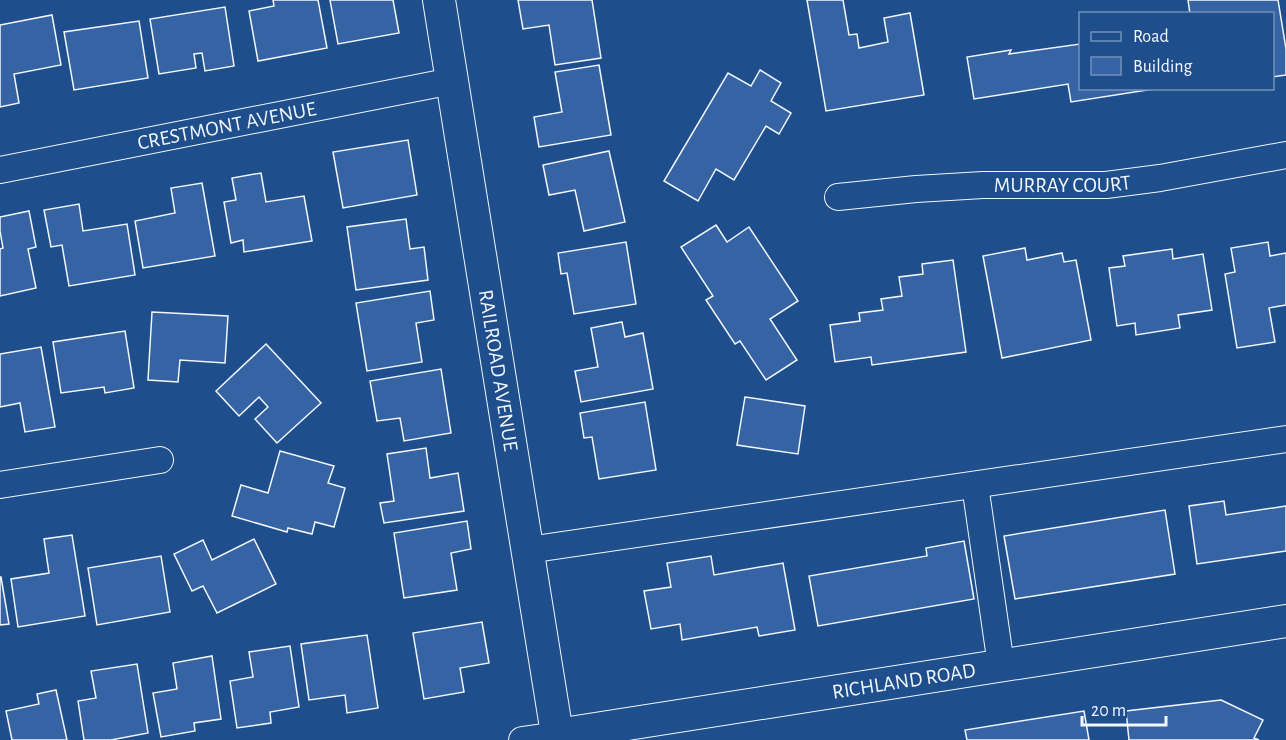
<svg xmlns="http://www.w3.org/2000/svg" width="1286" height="740" font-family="'Alegreya Sans',sans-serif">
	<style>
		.building { fill: #3563a3; stroke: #f2f6ff; stroke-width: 1.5 }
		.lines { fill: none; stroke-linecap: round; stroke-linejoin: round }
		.minor-casing { stroke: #f2f6ff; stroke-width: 28 }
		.tertiary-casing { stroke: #f2f6ff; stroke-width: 34 }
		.minor { stroke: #1f4e8c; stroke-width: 26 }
		.tertiary { stroke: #1f4e8c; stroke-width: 32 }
		.labels { text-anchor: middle; stroke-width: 4.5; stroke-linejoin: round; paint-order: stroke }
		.street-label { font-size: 21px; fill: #f2f6ff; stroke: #1f4e8c }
	</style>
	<rect width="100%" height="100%" fill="#1f4e8c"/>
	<g class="building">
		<polygon points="273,0 318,0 327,48 258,61 249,11 274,6"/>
		<polygon points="330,0 393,0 399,33 338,44"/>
		<polygon points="518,0 592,0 601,58 555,65 549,25 523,29"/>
		<polygon points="807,0 843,0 849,35 857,34 859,48 888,42 884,18 910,13 924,95 826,111"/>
		<polygon points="1188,0 1278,0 1286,49 1286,75 1272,77 1272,14 1190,14"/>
		<polygon points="225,7 234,66 205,71 202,53 194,54 196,68 159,74 150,19"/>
		<polygon points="52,15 61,65 14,74 19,103 0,107 0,25"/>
		<polygon points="139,21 148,78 74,90 64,32"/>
		<polygon points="1080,44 1080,88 1160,88 1071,102 1068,84 974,99 967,57 1011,50 1009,54"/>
		<polygon points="599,65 611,135 539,147 534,117 562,112 555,72"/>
		<polygon points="760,70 781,83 771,101 791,113 779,134 766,126 734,180 716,169 698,201 664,181 728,73 751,86"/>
		<polygon points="408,140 417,195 343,208 333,152"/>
		<polygon points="609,151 625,222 584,231 575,190 549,195 543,165"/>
		<polygon points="261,173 266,202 304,196 312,241 244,252 243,240 231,243 224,202 236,200 232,178"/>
		<polygon points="202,183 215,256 143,268 135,221 175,213 171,188"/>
		<polygon points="79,204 83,231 127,224 135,275 69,286 62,245 51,247 44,210"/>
		<polygon points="29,211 36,247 28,249 36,288 0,296 0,249 3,248 0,231 0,217"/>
		<polygon points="406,219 410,249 424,247 428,280 356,290 347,227"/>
		<polygon points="716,225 727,242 749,227 798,301 770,319 797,360 766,380 740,341 735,344 706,300 713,296 681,247"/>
		<polygon points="626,242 636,304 574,314 567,273 561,274 558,253"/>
		<polygon points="1268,242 1270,256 1286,253 1286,305 1269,308 1275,342 1237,348 1225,274 1235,272 1231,248"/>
		<polygon points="1025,248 1027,260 1062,253 1064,262 1076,260 1091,340 1002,358 983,256"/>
		<polygon points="1172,249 1173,259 1203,254 1212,310 1178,315 1180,328 1136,335 1135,323 1117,326 1109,268 1125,266 1123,256"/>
		<polygon points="953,260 966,352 872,365 871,357 835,362 830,325 860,321 859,313 883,310 881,299 902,296 899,277 923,274 922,264"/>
		<polygon points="430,291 434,320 416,323 422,362 367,371 356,303"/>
		<polygon points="152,312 228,316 225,363 180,360 178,382 148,380"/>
		<polygon points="622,322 625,337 643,333 653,389 581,402 575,371 598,367 591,328"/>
		<polygon points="125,331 134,388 105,393 104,387 61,393 53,342"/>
		<polygon points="266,344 321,403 277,443 255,419 268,407 259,397 239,416 216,391"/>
		<polygon points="41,347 55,427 25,432 20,403 0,407 0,354"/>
		<polygon points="441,369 451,433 404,441 400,418 377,421 370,381"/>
		<polygon points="745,397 805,406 798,454 737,445"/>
		<polygon points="645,402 656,470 599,479 592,437 584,438 580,413"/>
		<polygon points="426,448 430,478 458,473 464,511 384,523 380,503 394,501 387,454"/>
		<polygon points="280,451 334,466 328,483 345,488 334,527 315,522 312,534 288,528 287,532 232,516 241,485 268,493"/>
		<polygon points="1224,501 1226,515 1286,506 1286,551 1197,564 1189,506"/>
		<polygon points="1165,510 1175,574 1015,599 1004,536"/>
		<polygon points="467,521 471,549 451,553 457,590 404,598 394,533"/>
		<polygon points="72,535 85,616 18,627 11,579 49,573 44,539"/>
		<polygon points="254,539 276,584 217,613 203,586 192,591 174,554 203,540 212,560"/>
		<polygon points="964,541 974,599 818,626 809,576 927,556 926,548"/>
		<polygon points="161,556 170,612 97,625 88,568"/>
		<polygon points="711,556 714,575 783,563 795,630 759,636 757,627 682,640 680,624 651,629 644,591 671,587 667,563"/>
		<polygon points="1,577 9,624 0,625 0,577"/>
		<polygon points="482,622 489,663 460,668 464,692 424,699 413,633"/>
		<polygon points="367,635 378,708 347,713 345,695 309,700 301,644"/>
		<polygon points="290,646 299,707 270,712 271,723 237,728 230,681 253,677 249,652"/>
		<polygon points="212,656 221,719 194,723 195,731 161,737 153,693 177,689 173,663"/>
		<polygon points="137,664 148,733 111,740 84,740 78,701 96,698 91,671"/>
		<polygon points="56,690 67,740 12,740 6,711 39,704 37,694"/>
		<polygon points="1221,700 1263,720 1254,738 1259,740 1129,740 1126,711"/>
		<polygon points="1084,711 1089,740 967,740 965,730"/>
	</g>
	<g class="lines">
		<defs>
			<g id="minor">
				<path id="s1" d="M0 170 452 81"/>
				<path id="s2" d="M838 197 916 189 983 185H1106L1160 178 1286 155"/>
				<polyline points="0,485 160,460"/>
				<polyline points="975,485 1001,665"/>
				<polyline points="528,550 1286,439"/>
				<polyline points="522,740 557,735"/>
			</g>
			<g id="tertiary">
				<path id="s3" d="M439 0 558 740"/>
				<path id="s4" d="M557 735 1286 621"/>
			</g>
		</defs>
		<use href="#minor" class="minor-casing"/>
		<use href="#tertiary" class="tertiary-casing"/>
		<use href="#minor" class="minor"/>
		<use href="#tertiary" class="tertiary"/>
	</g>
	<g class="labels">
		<g class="street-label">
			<text dy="7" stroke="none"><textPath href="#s1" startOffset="231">CRESTMONT AVENUE</textPath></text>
			<text dy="7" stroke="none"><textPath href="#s2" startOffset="225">MURRAY COURT</textPath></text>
			<text dy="7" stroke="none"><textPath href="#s3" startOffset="375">RAILROAD AVENUE</textPath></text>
			<text dy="7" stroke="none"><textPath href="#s4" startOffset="351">RICHLAND ROAD</textPath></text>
		</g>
	</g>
	<rect x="1079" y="12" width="195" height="78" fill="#1f4e8c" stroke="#7391ba" stroke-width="1.5"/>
	<rect x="1091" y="32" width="30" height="9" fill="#1f4e8c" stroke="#7391ba" stroke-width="1.5"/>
	<text x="1133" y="42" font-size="18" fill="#f2f6ff">Road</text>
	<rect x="1091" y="57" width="30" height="18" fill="#3563a3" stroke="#7391ba" stroke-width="1.5"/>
	<text x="1133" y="72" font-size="18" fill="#f2f6ff">Building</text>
	<path d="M1082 716v9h84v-9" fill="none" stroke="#f2f6ff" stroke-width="3"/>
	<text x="1091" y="716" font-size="18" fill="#f2f6ff" stroke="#1f4e8c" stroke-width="4.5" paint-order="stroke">20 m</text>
</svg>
